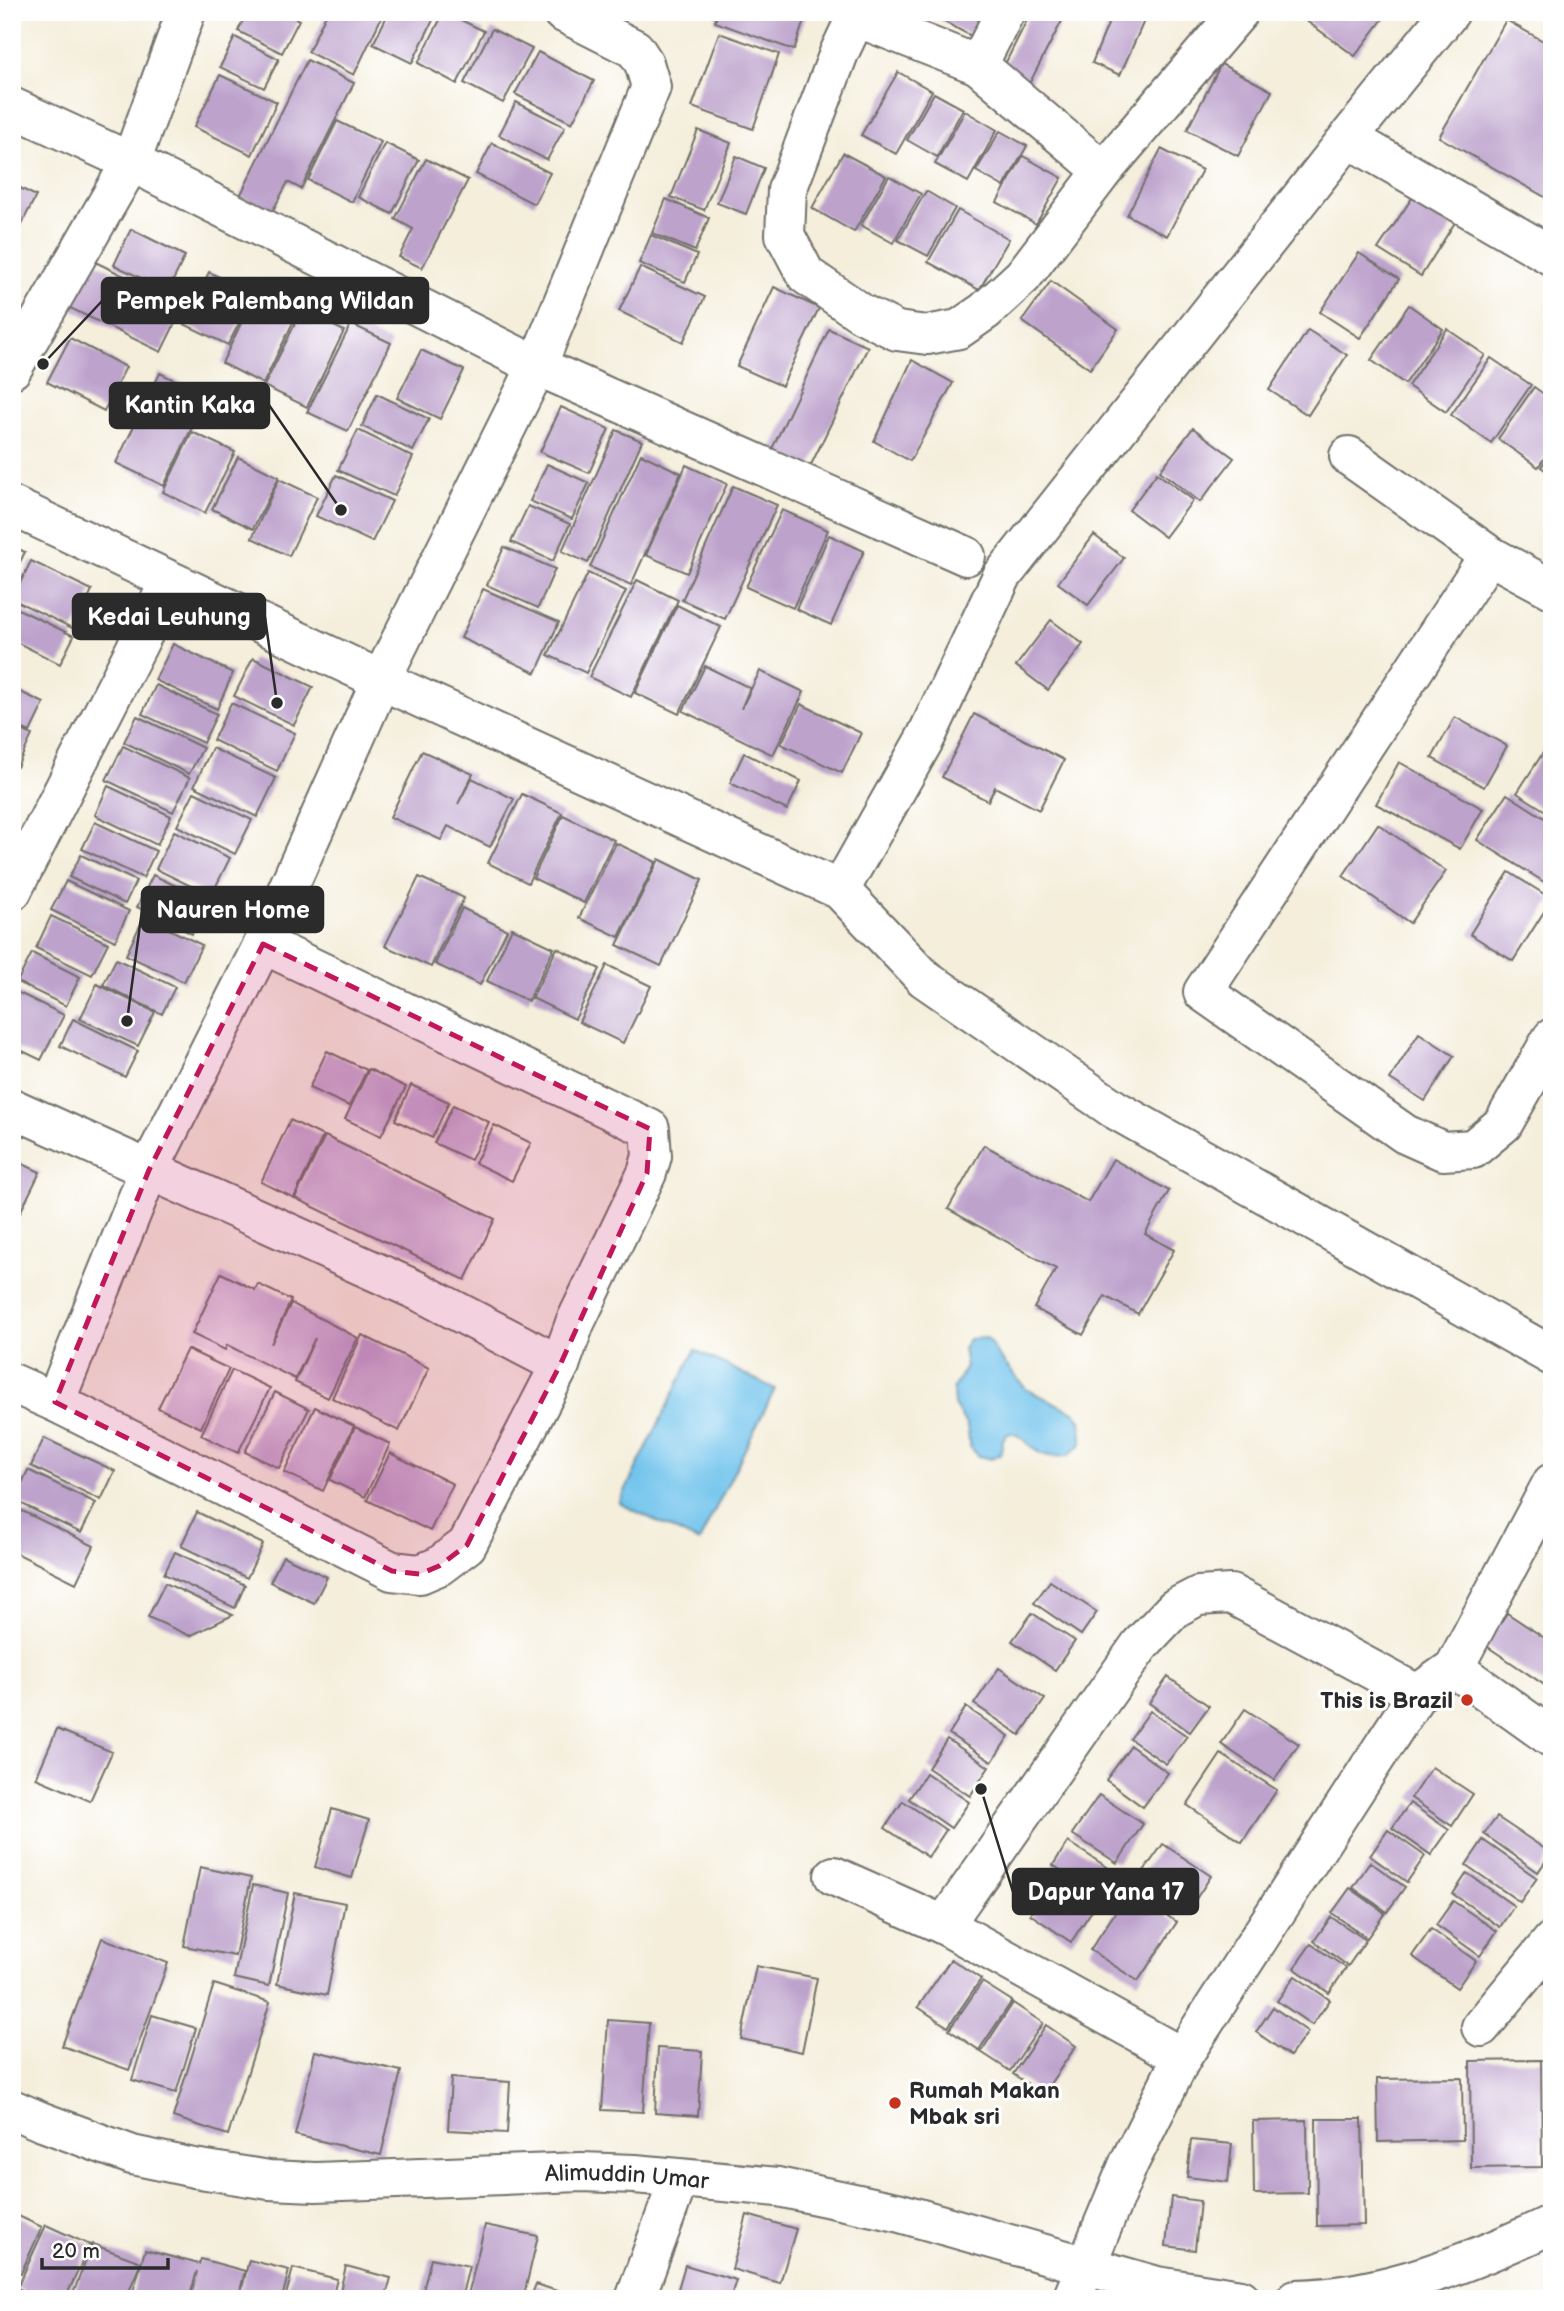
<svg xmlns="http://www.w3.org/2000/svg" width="1564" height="2311" font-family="'Balsamiq Sans',sans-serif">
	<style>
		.water { fill: #6fc3ec; stroke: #4d778c; stroke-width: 2 }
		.building { fill: #bda3cc }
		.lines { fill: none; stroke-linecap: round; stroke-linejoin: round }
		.minor-casing { stroke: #716f69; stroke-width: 42 }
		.tertiary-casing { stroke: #716f69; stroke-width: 42 }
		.minor { stroke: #fff; stroke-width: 38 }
		.tertiary { stroke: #fff; stroke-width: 38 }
		.marked { fill: #c2185b; fill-opacity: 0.2; stroke: #c2185b; stroke-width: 5; stroke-dasharray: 14 9; stroke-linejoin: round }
		.poi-dot { fill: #c8321e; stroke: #fff; stroke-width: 2.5 }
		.labels { text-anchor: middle; stroke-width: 6; stroke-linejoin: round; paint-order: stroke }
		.poi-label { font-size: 23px; font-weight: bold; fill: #2b2b2b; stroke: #fff; text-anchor: end }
		.street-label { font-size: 23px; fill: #2b2b2b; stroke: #fff }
		.leader { fill: none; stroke: #2b2b2b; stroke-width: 2.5 }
		.callout-dot { fill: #2b2b2b; stroke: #fff; stroke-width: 2.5 }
		.callout { fill: #2b2b2b; stroke: #2b2b2b; stroke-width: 2.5 }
		.callout-label { font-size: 24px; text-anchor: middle; font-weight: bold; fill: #fff }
	</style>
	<rect width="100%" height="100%" fill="#fff"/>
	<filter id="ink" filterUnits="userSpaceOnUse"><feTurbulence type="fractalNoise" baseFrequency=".0143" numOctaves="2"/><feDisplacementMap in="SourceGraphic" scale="14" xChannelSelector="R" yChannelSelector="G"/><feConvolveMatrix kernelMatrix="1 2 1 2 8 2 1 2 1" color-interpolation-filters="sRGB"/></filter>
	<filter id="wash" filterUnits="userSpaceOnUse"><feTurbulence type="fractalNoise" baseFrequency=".00686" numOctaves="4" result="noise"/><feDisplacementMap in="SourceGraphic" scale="28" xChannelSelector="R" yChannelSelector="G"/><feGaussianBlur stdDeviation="1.57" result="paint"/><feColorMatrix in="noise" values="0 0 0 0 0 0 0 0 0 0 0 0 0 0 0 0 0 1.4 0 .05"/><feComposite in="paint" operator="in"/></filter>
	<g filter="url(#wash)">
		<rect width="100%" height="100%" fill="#f4eedb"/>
		<g class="water">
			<path d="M987 1338 1000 1358 1026 1389 1074 1412 1081 1420 1082 1443 1068 1456C1058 1456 1047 1458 1038 1452 1028 1446 1021 1433 1009 1433L1003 1439 1001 1454 991 1459 979 1456 970 1447 967 1426 954 1405 953 1389 966 1366 963 1349 969 1339Z"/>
			<polygon points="695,1350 775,1389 699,1542 619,1503"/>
		</g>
		<g id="blocks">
			<g class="building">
				<polygon points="247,12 284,12 299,20 282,53 238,31"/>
				<polygon points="327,12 384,12 354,75 308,52"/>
				<polygon points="389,12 437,12 412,63 373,44"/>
				<polygon points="444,12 484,31 457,84 418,63"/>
				<polygon points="718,12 799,12 806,15 794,50 715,22"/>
				<polygon points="926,12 1000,12 984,43"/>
				<polygon points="1031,12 1056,12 1064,17 1027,88 1000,74"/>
				<polygon points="1113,12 1148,12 1120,75 1092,63"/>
				<polygon points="1294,12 1374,12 1383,19 1355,56"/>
				<polygon points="1506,20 1552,46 1552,201 1439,137"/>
				<polygon points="492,29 532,49 503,103 464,83"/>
				<polygon points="719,33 779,54 753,129 692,107"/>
				<polygon points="235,37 279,59 264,88 220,67"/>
				<polygon points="538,52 594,81 572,123 515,94"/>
				<polygon points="307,60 354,83 301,189 288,182 272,212 240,196"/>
				<polygon points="1221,64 1272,91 1238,156 1187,130"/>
				<polygon points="898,72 932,91 896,154 861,135"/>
				<polygon points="220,75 277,102 252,155 194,127"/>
				<polygon points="934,93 963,109 937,157 907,140"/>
				<polygon points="516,102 565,127 547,160 499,135"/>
				<polygon points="965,111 997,130 968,182 935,164"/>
				<polygon points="337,121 381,142 352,202 308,180"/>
				<polygon points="698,130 731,143 704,210 671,197"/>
				<polygon points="1000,131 1027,146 1004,187 976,171"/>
				<polygon points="385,143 419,160 392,214 358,197"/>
				<polygon points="492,143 550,173 534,204 476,174"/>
				<polygon points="1161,149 1202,170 1167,236 1127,215"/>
				<polygon points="843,153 886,176 854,232 812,208"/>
				<polygon points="736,156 764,168 746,214 717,203"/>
				<polygon points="1023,156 1062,178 1036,224 997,202"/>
				<polygon points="426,159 468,180 422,268 399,257 413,229 395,219"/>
				<polygon points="889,176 921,194 893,243 861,225"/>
				<polygon points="12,184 36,196 19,229 12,226"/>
				<polygon points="1420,186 1461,213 1421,276 1378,249"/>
				<polygon points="926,191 955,208 928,256 898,240"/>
				<polygon points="666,199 709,218 695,251 652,233"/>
				<polygon points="958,210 1009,239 979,290 928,262"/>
				<polygon points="131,229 185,256 168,291 114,265"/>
				<polygon points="651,235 697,255 685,282 639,263"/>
				<polygon points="1359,253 1399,279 1360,338 1320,312"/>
				<polygon points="89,259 184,305 161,352 66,306"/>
				<polygon points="640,267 705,297 683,342 619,311"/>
				<polygon points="209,272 254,294 228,345 184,324"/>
				<polygon points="1051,281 1118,329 1090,369 1022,321"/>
				<polygon points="774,287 819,308 782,386 737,366"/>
				<polygon points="258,288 300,308 263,384 222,363"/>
				<polygon points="1409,305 1443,329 1405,384 1371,360"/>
				<polygon points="302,310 344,331 307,407 264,386"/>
				<polygon points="351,324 391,343 348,431 307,412"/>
				<polygon points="829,329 868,347 809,469 771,451"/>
				<polygon points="1447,329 1485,355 1446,412 1408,386"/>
				<polygon points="1308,330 1347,355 1308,415 1269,390"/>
				<polygon points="70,338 126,367 104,411 47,382"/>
				<polygon points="421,350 464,370 440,419 397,398"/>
				<polygon points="1491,358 1531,385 1491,443 1451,415"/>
				<polygon points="912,360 953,383 910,461 874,441"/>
				<polygon points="160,373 207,396 164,486 116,463"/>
				<polygon points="1534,387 1552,400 1552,447 1538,467 1498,439"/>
				<polygon points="377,394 429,419 413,451 362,426"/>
				<polygon points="561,407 609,429 589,473 540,452"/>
				<polygon points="1193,428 1234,458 1200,502 1160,471"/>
				<polygon points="358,430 413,457 394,496 338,470"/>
				<polygon points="616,430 642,441 588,563 562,551"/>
				<polygon points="192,432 235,452 205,513 163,492"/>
				<polygon points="1552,452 1552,475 1541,467"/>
				<polygon points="641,454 681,473 631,585 590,567"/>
				<polygon points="238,457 279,477 253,529 212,509"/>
				<polygon points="547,464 589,483 572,519 530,501"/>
				<polygon points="686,465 727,484 687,573 646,555"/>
				<polygon points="1157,473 1193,500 1165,537 1129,510"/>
				<polygon points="336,475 392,501 372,542 316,516"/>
				<polygon points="279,479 317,497 289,556 252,538"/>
				<polygon points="733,486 777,505 725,619 682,600"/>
				<polygon points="528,506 570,524 553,561 511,542"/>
				<polygon points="782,510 828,530 793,608 746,587"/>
				<polygon points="829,535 864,551 831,625 796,609"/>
				<polygon points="1094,535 1124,558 1088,605 1058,583"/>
				<polygon points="12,546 25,552 12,578"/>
				<polygon points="504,547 555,569 538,608 487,585"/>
				<polygon points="31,561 92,590 74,629 12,599"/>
				<polygon points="588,573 626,591 586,673 548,655"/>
				<polygon points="637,580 678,600 631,697 589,677"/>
				<polygon points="483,589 559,622 536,673 461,638"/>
				<polygon points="677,605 721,627 679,714 635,693"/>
				<polygon points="12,606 74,636 60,664 12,640"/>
				<polygon points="1051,620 1083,644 1048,690 1016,666"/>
				<polygon points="173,644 233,673 217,709 155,680"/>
				<polygon points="253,658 313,687 294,725 234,696"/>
				<polygon points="705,666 750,688 741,709 760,671 804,692 773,755 683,711"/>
				<polygon points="156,685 217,714 203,743 142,714"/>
				<polygon points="12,688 44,703 30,732 12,724"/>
				<polygon points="231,703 295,733 277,771 213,740"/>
				<polygon points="801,704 861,733 842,773 781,744"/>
				<polygon points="974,714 1064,760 1039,810 995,787 988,801 942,777"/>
				<polygon points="137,716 203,748 189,774 124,742"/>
				<polygon points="1455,717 1507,746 1484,787 1432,758"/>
				<polygon points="12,725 32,735 17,767 12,765"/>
				<polygon points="1552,739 1552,815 1517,793"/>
				<polygon points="123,746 190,778 173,812 106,780"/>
				<polygon points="212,748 276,778 257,817 194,786"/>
				<polygon points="422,751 473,774 458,804 472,778 514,799 490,847 448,826 441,840 390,817"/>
				<polygon points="744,753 801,781 787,810 730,783"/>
				<polygon points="1399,762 1483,809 1460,849 1376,804"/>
				<polygon points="108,786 171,816 157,845 95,815"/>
				<polygon points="194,792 252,820 235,854 177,826"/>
				<polygon points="522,794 562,813 528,883 488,863"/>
				<polygon points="1507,794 1552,823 1552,887 1477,840"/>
				<polygon points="563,815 614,840 584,903 533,878"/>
				<polygon points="95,822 156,851 143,878 82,849"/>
				<polygon points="1378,824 1446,871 1410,923 1343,876"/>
				<polygon points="174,831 230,858 211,896 156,869"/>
				<polygon points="616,843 656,862 619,937 579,918"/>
				<polygon points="81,855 136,881 125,904 69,877"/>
				<polygon points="659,859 702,880 661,966 617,945"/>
				<polygon points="1509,872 1552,899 1513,961 1470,934"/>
				<polygon points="153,875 208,901 192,934 137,907"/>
				<polygon points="419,877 464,898 431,967 385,946"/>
				<polygon points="66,881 129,911 115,941 51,910"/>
				<polygon points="462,908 507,930 480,985 435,964"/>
				<polygon points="51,916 108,943 92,975 36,948"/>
				<polygon points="144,917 202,945 184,982 126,955"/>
				<polygon points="512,928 554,948 528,1001 487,981"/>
				<polygon points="557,948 600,969 575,1019 532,998"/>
				<polygon points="32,953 80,977 66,1006 17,982"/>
				<polygon points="116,959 175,987 162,1014 103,985"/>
				<polygon points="607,965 651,986 623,1043 579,1022"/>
				<polygon points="97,984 155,1012 138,1046 80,1019"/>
				<polygon points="15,991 64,1015 41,1060 12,1046 12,997"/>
				<polygon points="73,1019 138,1051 125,1077 60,1046"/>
				<polygon points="1419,1033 1454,1056 1425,1101 1390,1079"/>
				<polygon points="327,1051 367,1070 349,1106 309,1088"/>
				<polygon points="369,1069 406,1087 381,1136 345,1119"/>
				<polygon points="411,1085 449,1102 432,1138 395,1120"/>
				<polygon points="453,1105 489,1122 471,1160 434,1143"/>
				<polygon points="290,1120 323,1136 294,1198 261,1182"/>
				<polygon points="494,1125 531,1143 512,1181 475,1163"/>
				<polygon points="325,1136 495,1219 465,1280 295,1198"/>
				<polygon points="984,1145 1088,1202 1113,1159 1169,1191 1145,1234 1174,1250 1138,1314 1105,1296 1083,1335 1034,1308 1056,1269 948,1209"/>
				<polygon points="12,1159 40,1172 12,1229"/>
				<polygon points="221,1273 255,1290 258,1284 291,1300 271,1344 291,1303 358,1338 328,1398 295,1382 315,1338 295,1379 227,1345 225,1350 192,1334"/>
				<polygon points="362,1335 429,1368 399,1431 332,1398"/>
				<polygon points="187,1349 229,1369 201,1428 158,1408"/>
				<polygon points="232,1370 270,1388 238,1453 201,1435"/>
				<polygon points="275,1392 309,1409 279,1468 245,1452"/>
				<polygon points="315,1407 354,1426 323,1491 284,1472"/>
				<polygon points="355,1427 390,1444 365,1497 330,1480"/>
				<polygon points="44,1438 115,1471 101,1500 31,1466"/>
				<polygon points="390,1453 453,1484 430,1531 367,1500"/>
				<polygon points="28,1470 96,1503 81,1533 14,1500"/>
				<polygon points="12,1506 94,1546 76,1583 12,1551"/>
				<polygon points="197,1512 263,1544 247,1578 181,1546"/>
				<polygon points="175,1552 245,1585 235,1608 164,1574"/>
				<polygon points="283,1556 327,1577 314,1603 270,1582"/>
				<polygon points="1050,1581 1097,1612 1081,1635 1034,1603"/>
				<polygon points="165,1583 233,1615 190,1636 148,1617"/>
				<polygon points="1032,1613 1075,1641 1055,1670 1012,1641"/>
				<polygon points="1507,1613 1552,1643 1552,1690 1485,1645"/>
				<polygon points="999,1668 1045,1699 1020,1735 974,1704"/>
				<polygon points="1168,1677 1209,1706 1190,1732 1149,1703"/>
				<polygon points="966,1707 1009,1736 992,1762 949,1734"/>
				<polygon points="1245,1709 1299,1744 1274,1780 1221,1744"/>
				<polygon points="1150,1711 1187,1736 1166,1764 1130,1739"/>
				<polygon points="57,1729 112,1752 90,1801 36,1778"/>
				<polygon points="947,1739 989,1767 970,1796 928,1768"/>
				<polygon points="1131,1746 1168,1773 1143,1807 1106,1780"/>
				<polygon points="1221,1754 1277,1790 1242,1842 1187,1805"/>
				<polygon points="1432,1767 1473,1794 1452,1826 1411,1798"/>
				<polygon points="926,1773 969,1802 951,1828 909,1799"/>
				<polygon points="1099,1795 1143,1824 1117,1863 1072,1834"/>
				<polygon points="903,1801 946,1830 928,1857 885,1828"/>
				<polygon points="1410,1803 1449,1830 1431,1855 1392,1828"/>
				<polygon points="332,1809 369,1820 352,1878 315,1867"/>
				<polygon points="1497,1817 1551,1853 1538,1872 1484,1834"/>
				<polygon points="1388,1830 1425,1856 1407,1882 1370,1856"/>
				<polygon points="1483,1840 1537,1878 1520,1902 1466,1865"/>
				<polygon points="1068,1842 1107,1867 1091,1891 1053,1865"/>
				<polygon points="1163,1844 1211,1876 1188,1911 1139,1878"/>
				<polygon points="1370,1862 1405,1887 1387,1912 1353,1888"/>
				<polygon points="200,1867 251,1878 235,1956 184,1946"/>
				<polygon points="1057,1872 1099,1900 1071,1942 1030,1914"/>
				<polygon points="1467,1873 1514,1906 1500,1927 1453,1894"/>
				<polygon points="253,1885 288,1893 269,1986 234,1978"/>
				<polygon points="1350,1888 1385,1913 1367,1938 1332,1913"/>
				<polygon points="1129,1892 1177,1922 1138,1981 1090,1950"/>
				<polygon points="295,1893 345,1903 327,1995 277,1984"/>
				<polygon points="1453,1901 1497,1931 1480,1956 1436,1925"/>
				<polygon points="1331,1917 1366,1940 1348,1966 1314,1941"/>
				<polygon points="1431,1929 1476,1961 1457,1988 1412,1956"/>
				<polygon points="102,1938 168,1963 129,2070 62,2046"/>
				<polygon points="1311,1944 1346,1968 1329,1993 1294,1968"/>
				<polygon points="951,1959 981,1979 948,2027 918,2007"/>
				<polygon points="756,1966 817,1978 802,2052 741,2039"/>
				<polygon points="1295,1976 1330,2000 1312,2025 1277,2001"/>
				<polygon points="982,1982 1012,2001 979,2050 949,2030"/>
				<polygon points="214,1984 270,2002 228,2135 173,2117"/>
				<polygon points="1013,2003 1043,2023 1010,2071 981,2052"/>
				<polygon points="1273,2007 1308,2032 1290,2056 1256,2032"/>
				<polygon points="152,2015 196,2028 176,2093 132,2080"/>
				<polygon points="608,2020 649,2023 643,2112 602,2110"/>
				<polygon points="1046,2025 1076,2046 1043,2094 1013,2074"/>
				<polygon points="658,2048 702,2051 698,2116 655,2113"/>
				<polygon points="315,2051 401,2071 381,2155 295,2135"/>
				<polygon points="1541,2060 1542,2167 1471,2168 1470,2061"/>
				<polygon points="451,2078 510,2082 507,2133 448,2130"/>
				<polygon points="1462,2078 1463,2140 1378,2142 1377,2079"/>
				<polygon points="1316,2119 1362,2119 1364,2225 1317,2226"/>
				<polygon points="1307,2120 1308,2193 1254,2194 1253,2121"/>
				<polygon points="1191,2140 1232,2144 1228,2182 1187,2177"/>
				<polygon points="1171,2197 1200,2201 1195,2250 1166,2246"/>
				<polygon points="12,2213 42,2227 21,2273 12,2269"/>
				<polygon points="747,2215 796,2229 780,2283 732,2269"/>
				<polygon points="46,2225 90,2245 65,2299 41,2299 17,2288"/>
				<polygon points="485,2225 538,2236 523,2299 467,2299"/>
				<polygon points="92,2244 141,2262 126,2299 71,2299"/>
				<polygon points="145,2250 199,2264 201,2259 245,2271 238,2299 190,2299 197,2271 189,2299 131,2299"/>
				<polygon points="431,2258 469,2266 461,2299 421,2299"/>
				<polygon points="249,2260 289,2270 282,2299 239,2299"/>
				<polygon points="685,2265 736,2280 730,2299 675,2299"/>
				<polygon points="346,2266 391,2278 385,2299 338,2299"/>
				<polygon points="293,2268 337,2279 332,2299 285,2299"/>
				<polygon points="536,2284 578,2298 578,2299 530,2299"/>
			</g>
		</g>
	</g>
	<g filter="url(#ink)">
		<use href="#blocks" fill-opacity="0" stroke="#716f69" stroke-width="2"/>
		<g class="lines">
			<defs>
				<g id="minor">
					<polyline points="978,65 1005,12"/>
					<polyline points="12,107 131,162 537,366 966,556"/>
					<polyline points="1348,138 1552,256"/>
					<polyline points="1103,171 978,65 856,17 839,53 787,190 785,235 806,275 861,313 897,331 927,335 959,329 985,311 1023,276 1103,171 1239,12"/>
					<polyline points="12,369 131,162 186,12"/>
					<polyline points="1349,456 1489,555 1552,589"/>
					<polyline points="12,506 381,680 840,890 924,978 1114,1109 1552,1356"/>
					<polyline points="1489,555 1203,992 1405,1134 1443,1151 1473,1149 1503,1124 1552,1038"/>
					<polyline points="840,890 926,737 1002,576 1348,138 1450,12"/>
					<polyline points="12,891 170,581"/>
					<polyline points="12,1108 418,1291 560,1365"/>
					<polyline points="12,1383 55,1402 392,1571 420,1574 439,1566 467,1545 560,1365 575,1323 647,1173 652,1156 650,1129 263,944"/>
					<polyline points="55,1402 149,1170 263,944 381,680 537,366 651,87 644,63 635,49 562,12"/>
					<polyline points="1454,1668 1552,1738"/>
					<polyline points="834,1876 944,1925 1182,2057"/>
					<polyline points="944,1925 1140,1645 1175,1608 1198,1596 1231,1594 1417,1694"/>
					<polyline points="1481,2027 1552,1941"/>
					<polyline points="635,2299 679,2179"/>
					<polyline points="1072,2299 1129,2163 1182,2057 1417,1694 1454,1668 1552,1483"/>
				</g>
				<g id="tertiary">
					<path id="s1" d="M12 2109 40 2121 132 2155 194 2168 269 2180 316 2182 581 2172 635 2174 778 2187 897 2212 1157 2286 1241 2299"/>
					<path d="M1296 2299C1385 2297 1472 2262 1552 2224"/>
				</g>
			</defs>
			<use href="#minor" class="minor-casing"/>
			<use href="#tertiary" class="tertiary-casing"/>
			<use href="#minor" class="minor"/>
			<use href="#tertiary" class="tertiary"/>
		</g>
	</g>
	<path class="marked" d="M263 944 650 1129 647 1173 560 1365 467 1545 439 1566 420 1574 392 1571 55 1402 149 1170Z"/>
	<g class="poi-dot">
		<circle cx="1467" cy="1700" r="7"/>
		<circle cx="895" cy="2103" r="7"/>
	</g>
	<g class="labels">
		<g class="poi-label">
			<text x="1453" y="1708">This is Brazil</text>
			<text x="909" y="2098" text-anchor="start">Rumah Makan<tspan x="909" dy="26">Mbak sri</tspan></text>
		</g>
		<g class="street-label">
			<text dy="8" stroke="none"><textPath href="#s1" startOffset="626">Alimuddin Umar</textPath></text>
		</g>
	</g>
	<path class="leader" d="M43 364L102 301M341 510L269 405M277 703L265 617M127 1021L142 910M981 1789L1013 1892"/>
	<g class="callout-dot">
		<circle cx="43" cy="364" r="7"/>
		<circle cx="341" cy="510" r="7"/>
		<circle cx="277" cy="703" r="7"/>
		<circle cx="127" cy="1021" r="7"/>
		<circle cx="981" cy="1789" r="7"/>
	</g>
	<g class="callout">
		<rect x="102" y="278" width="326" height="45" rx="7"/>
		<rect x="110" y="383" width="159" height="45" rx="7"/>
		<rect x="73" y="594" width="192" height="45" rx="7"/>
		<rect x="142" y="887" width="181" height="45" rx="7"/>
		<rect x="1013" y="1869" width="185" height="45" rx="7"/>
	</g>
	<g class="callout-label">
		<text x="265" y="309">Pempek Palembang Wildan</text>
		<text x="190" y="413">Kantin Kaka</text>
		<text x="169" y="625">Kedai Leuhung</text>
		<text x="233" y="918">Nauren Home</text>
		<text x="1106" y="1900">Dapur Yana 17</text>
	</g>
	<rect width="1564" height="2311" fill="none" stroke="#fff" stroke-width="42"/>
	<path d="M42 2258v10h126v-10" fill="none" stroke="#2b2b2b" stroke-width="3.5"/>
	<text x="52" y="2258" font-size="21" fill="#2b2b2b" stroke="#ffffff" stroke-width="5" paint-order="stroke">20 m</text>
</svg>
